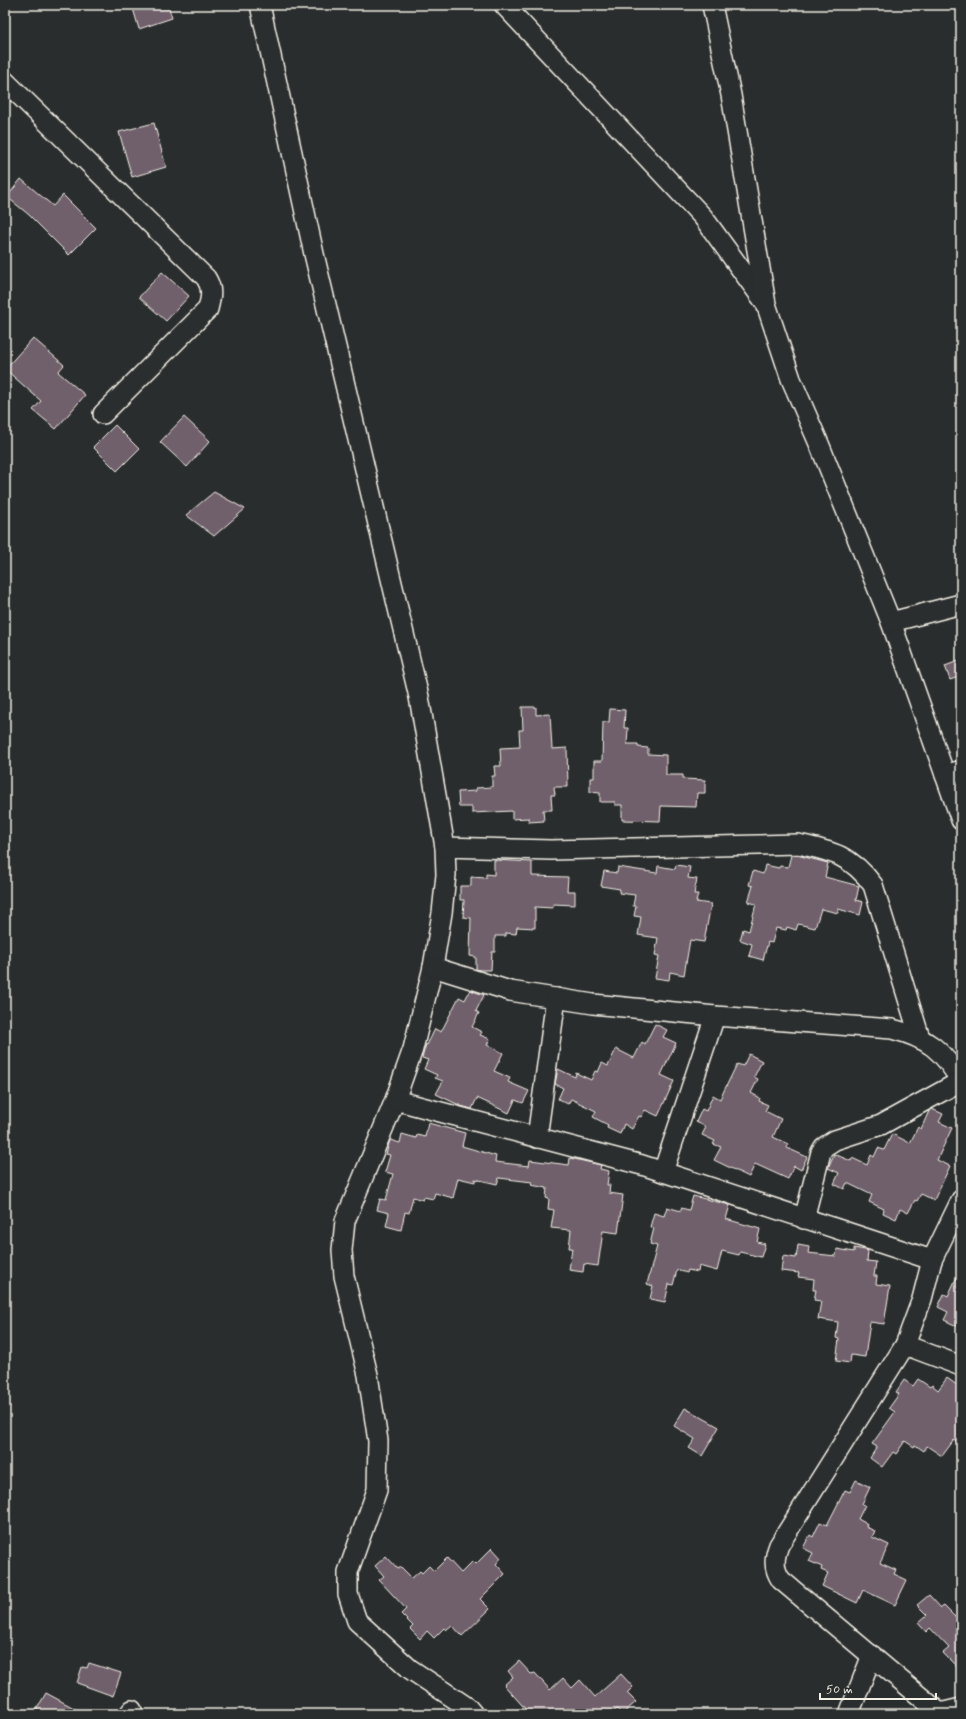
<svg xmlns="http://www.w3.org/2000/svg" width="966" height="1719" font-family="Mynerve,sans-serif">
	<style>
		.building { fill: #70606c; stroke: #f4f1e8 }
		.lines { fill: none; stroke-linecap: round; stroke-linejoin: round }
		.minor-casing { stroke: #f4f1e8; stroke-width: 22 }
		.minor { stroke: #2a2d2e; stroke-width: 19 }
	</style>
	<rect width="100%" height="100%" fill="#2a2d2e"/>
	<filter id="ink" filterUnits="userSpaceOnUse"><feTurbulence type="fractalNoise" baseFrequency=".025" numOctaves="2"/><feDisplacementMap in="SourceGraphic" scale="8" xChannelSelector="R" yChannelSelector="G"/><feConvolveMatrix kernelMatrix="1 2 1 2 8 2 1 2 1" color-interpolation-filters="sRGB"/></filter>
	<g filter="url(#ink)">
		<g class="building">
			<polygon points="132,5 168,5 172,18 139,29"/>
			<polygon points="154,123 166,167 132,177 119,132"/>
			<polygon points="21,179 53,206 63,195 96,228 69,255 28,214 7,197"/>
			<polygon points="162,272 189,296 166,321 139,297"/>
			<polygon points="33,338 64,365 58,372 85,395 56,429 33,410 41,401 5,369"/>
			<polygon points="184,417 210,441 187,467 160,442"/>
			<polygon points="115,425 139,449 117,471 93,447"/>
			<polygon points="214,492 245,509 214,536 186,515"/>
			<polygon points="961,660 961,676 950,680 945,666"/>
			<polygon points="522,707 536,707 536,715 550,714 552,749 567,748 568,787 554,787 555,795 551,795 552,810 543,810 544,821 529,822 529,818 512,819 512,811 472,813 472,807 459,807 458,792 476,791 476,788 492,787 492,776 495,776 494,766 501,766 500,748 520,747 519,730 523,730"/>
			<polygon points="610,709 625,710 624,728 628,728 627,744 638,744 638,747 648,748 648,754 666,755 666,775 683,775 683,779 705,780 705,793 697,793 696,807 661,806 660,821 622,820 622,805 615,805 615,802 600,802 600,793 590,792 590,778 594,778 594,761 602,761 603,722 609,722"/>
			<polygon points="791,855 797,855 828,863 825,877 859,886 856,900 863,902 860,915 838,909 838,913 821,909 815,928 798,924 796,930 787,927 786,930 776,928 772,943 768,942 763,960 749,956 752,944 740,940 743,929 749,931 756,904 748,902 753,886 749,885 753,871 763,874 765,865 779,868 780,866 788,867"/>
			<polygon points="494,860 532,862 532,876 568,877 567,891 575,891 575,905 553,904 553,908 535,907 535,928 517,927 516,934 506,933 506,936 495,936 495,952 492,952 491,970 480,970 476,969 476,957 470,956 471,918 463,917 464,900 460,900 460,886 471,886 471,877 486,878 486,874 494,875"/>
			<polygon points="676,865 690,867 688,878 697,879 694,894 698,894 696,902 711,904 704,942 690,940 684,975 670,972 669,980 655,978 659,956 655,955 658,938 638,935 641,917 634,916 636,906 633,906 635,895 619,893 620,889 601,886 604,871 617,873 618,867 657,873 658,866 675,869"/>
			<polygon points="470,990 484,995 476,1011 479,1013 472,1027 482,1032 480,1035 490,1039 487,1045 503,1053 494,1071 510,1078 508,1082 529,1091 523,1103 515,1100 509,1113 477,1098 472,1109 461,1106 436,1094 443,1081 435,1078 437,1075 424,1069 428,1060 422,1058 426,1044 427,1045 435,1029 441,1032 459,997 465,1000"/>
			<polygon points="655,1024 667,1030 663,1037 676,1043 661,1075 674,1081 658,1116 645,1110 641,1117 639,1116 632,1129 624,1124 620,1134 607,1128 608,1125 593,1117 596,1111 571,1099 568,1104 558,1099 563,1088 555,1084 558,1069 575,1077 576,1073 591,1080 595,1071 598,1072 602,1063 608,1066 616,1049 634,1058 642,1042 645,1044"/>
			<polygon points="749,1054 762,1061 754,1077 758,1079 751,1093 760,1098 759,1101 768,1105 765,1111 781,1119 773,1137 788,1144 787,1148 807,1157 801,1170 794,1166 788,1179 755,1164 749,1177 714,1160 721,1147 713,1144 715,1141 702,1135 706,1127 696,1122 702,1109 706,1111 713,1095 720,1099 737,1064 743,1066"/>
			<polygon points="932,1109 943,1114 939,1122 952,1128 937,1160 950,1166 934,1200 921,1194 917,1201 915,1200 908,1213 900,1209 896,1219 883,1213 884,1209 869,1202 872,1195 847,1183 844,1189 834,1184 839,1173 828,1168 834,1154 851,1161 852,1158 867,1165 871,1155 874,1157 878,1148 884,1150 892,1134 910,1143 918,1127 921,1129 929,1111"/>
			<polygon points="428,1123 465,1133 462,1146 496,1156 495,1162 529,1166 530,1160 569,1165 570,1158 601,1165 600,1169 609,1171 607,1185 610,1185 609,1193 623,1195 618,1233 603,1231 598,1266 584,1264 583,1272 569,1270 572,1248 569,1248 571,1230 551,1228 554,1210 548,1209 549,1199 546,1198 547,1188 531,1185 532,1182 499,1178 497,1184 475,1179 475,1182 458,1178 453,1198 435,1193 433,1199 424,1197 423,1200 413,1197 409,1213 405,1212 401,1230 386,1226 389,1213 377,1210 380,1199 386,1200 393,1174 385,1172 390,1155 386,1154 390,1140 400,1143 402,1134 416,1138 417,1135 425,1137"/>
			<polygon points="693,1196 730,1205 726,1219 760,1229 757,1242 765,1244 761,1257 740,1252 739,1255 722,1251 717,1271 699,1266 698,1272 688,1270 687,1273 677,1270 673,1285 669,1284 665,1302 650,1299 653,1286 647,1284 657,1246 650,1244 654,1228 650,1227 654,1213 664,1216 667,1207 681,1211 681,1208 689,1210"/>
			<polygon points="798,1245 809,1247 808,1253 836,1256 837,1249 854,1252 854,1248 865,1250 868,1251 867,1261 876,1262 874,1276 877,1276 876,1284 890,1286 884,1324 870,1322 865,1357 851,1355 850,1363 836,1361 839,1339 836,1338 838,1322 818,1319 821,1301 814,1300 816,1290 813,1290 814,1279 798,1277 799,1273 781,1271 783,1256 796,1258"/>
			<polygon points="961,1268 961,1328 944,1320 948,1312 938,1307 944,1294 948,1296"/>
			<polygon points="947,1378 961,1388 961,1445 954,1440 942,1456 927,1446 924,1451 915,1445 914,1447 905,1441 896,1454 893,1452 882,1467 870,1458 877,1447 872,1444 895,1412 889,1408 899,1394 896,1392 904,1380 913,1386 918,1379 930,1387 932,1385 938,1390"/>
			<polygon points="685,1408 719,1427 702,1456 689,1448 695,1439 674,1426"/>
			<polygon points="856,1480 870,1487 862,1504 865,1505 858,1519 867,1524 866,1527 875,1531 872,1537 889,1545 880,1563 896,1570 894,1574 907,1580 895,1605 863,1590 857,1603 822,1586 828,1573 821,1570 822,1567 809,1561 813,1553 803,1548 810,1535 813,1537 820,1522 827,1525 845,1490 850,1492"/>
			<polygon points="492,1548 501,1558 496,1564 505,1574 480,1599 490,1609 462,1636 452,1625 446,1630 444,1628 434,1638 427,1631 420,1639 410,1629 413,1626 401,1614 406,1609 379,1580 384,1576 375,1566 386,1556 398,1569 401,1567 412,1578 420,1571 422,1573 429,1566 434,1571 447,1558 461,1573 473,1561 476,1564"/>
			<polygon points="929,1595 941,1608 944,1606 955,1617 961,1612 961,1671 943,1653 949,1648 930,1628 926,1632 918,1623 927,1615 917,1605"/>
			<polygon points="519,1661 531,1674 535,1673 550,1690 563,1678 572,1688 580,1680 595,1697 621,1674 633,1687 627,1693 636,1702 622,1714 617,1709 611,1714 530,1714 504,1685 513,1677 508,1671"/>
			<polygon points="89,1663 121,1673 113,1696 77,1683 82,1667 87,1668"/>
			<polygon points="46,1693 85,1714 34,1714"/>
		</g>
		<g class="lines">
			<defs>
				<g id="minor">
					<polyline points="260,5 314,254 419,697 445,847 446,875 442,913 433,967 413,1049 395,1100 345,1221 342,1250 344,1276 368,1375 378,1441 377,1490 348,1572 348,1594 357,1621 410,1669 467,1707 473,1714"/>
					<polyline points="504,5 703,217 764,301"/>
					<polyline points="712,5 731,95 766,304 791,379 820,446 891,622 961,820"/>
					<path d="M5 81 206 278C213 289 211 297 208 309L103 414"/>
					<polyline points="891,622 961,604"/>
					<polyline points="945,775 961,770"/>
					<path d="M445 847 551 850 798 844C832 851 852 856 873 885L920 1038"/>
					<path d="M433 967 510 991 593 1004 715 1016 892 1029C928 1038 943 1050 961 1082"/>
					<polyline points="395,1100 642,1165 932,1260"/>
					<polyline points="537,1138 556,998"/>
					<polyline points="663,1172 715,1016"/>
					<polyline points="804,1219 821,1152 824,1147 835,1140 881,1125 961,1081"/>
					<polyline points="905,1345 961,1366"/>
					<polyline points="940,1713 961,1708"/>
					<polyline points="129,1714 132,1710"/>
					<polyline points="849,1714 872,1655"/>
					<path d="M941 1714 781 1580C773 1568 774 1558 779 1545L905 1345 922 1299 932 1260 961 1200"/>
				</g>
			</defs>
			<use href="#minor" class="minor-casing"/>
			<use href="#minor" class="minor"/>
		</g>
	</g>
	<rect width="966" height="1719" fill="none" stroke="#2a2d2e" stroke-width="20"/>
	<rect x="10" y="10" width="946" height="1699" fill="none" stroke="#f4f1e8" stroke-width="1.5" filter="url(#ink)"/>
	<path d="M820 1693v6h116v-6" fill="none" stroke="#f4f1e8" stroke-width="2"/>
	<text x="826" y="1693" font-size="12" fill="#f4f1e8" stroke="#2a2d2e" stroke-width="3" paint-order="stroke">50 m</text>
</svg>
